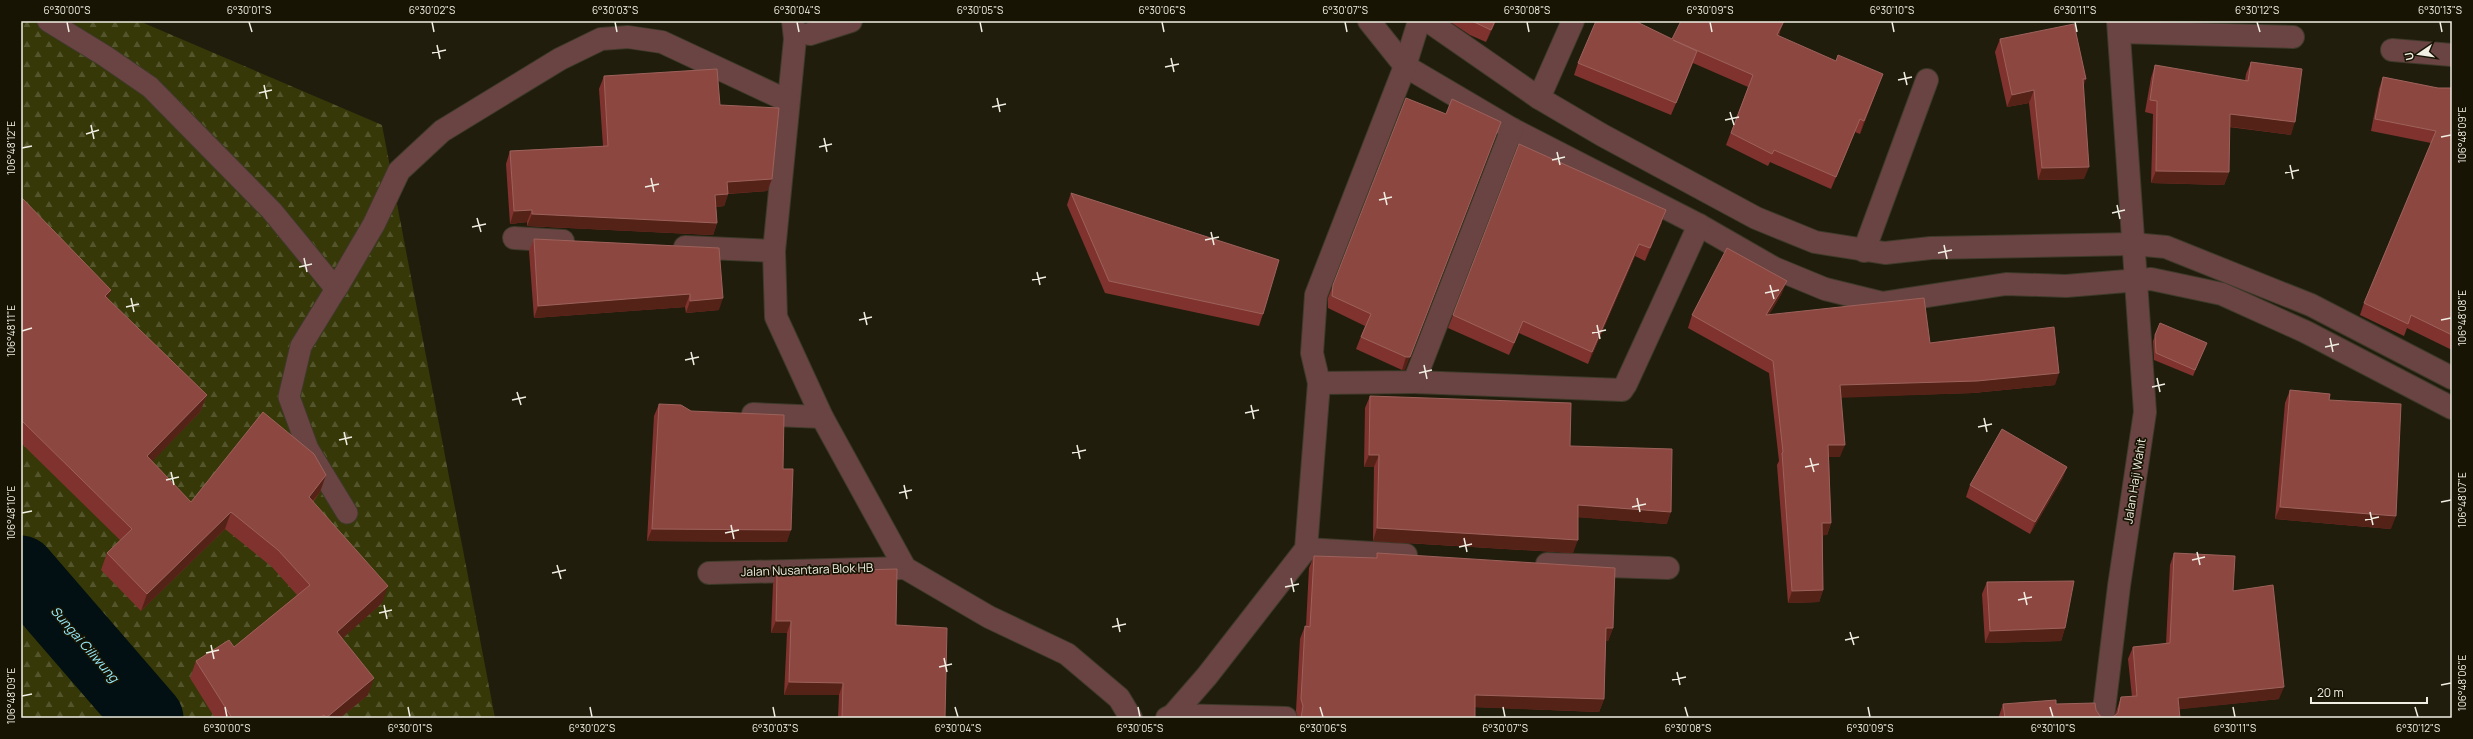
<svg xmlns="http://www.w3.org/2000/svg" width="2473" height="739" font-family="Manrope,sans-serif">
	<style>
		.forest { fill: url(#forest-firs) }
		.lines { fill: none; stroke-linecap: round; stroke-linejoin: round }
		.river { stroke: #021013; stroke-width: 69 }
		.service-casing { stroke: #3e3a2a; stroke-width: 23 }
		.minor-casing { stroke: #3e3a2a; stroke-width: 24 }
		.service { stroke: #6a4442; stroke-width: 21 }
		.minor { stroke: #6a4442; stroke-width: 22 }
		.wall { fill: #80332e }
		.shaded-wall { fill: #552218 }
		.building { fill: #8d4741; stroke: #9c625b }
		.ticks { fill: none; stroke: #f1efe4; stroke-width: 1.5 }
		.labels { text-anchor: middle; stroke-width: 3.5; stroke-linejoin: round; paint-order: stroke }
		.street-label { font-size: 12px; fill: #f1efe4; stroke: #171404 }
		.water-label { font-size: 13px; font-style: italic; fill: #95edfe; stroke: #171404 }
		.neatline { fill: none; stroke: #f1efe4; stroke-width: 1.5 }
		.ticks-label { font-size: 10px; text-anchor: middle; fill: #f1efe4 }
	</style>
	<defs>
		<pattern id="forest-firs" width="22" height="20" patternUnits="userSpaceOnUse"><rect width="22" height="20" fill="#363808"/><path d="M5 1l3.5 6h-7zM16 11l3.5 6h-7z" fill="#54552c"/></pattern>
	</defs>
	<rect width="100%" height="100%" fill="#211d0c"/>
	<polygon class="forest" points="21,21 139,21 382,125 495,718 21,718"/>
	<g class="lines">
		<polyline class="river" points="21,570 149,718"/>
		<defs>
			<polyline id="service" points="48,21 105,56 150,87 272,211 336,289 301,346 289,397 308,449 347,513"/>
			<g id="minor">
				<polyline points="793,21 795,39 774,251 776,317 822,417 905,568 989,617 1067,654 1119,698 1131,718"/>
				<polyline points="1369,21 1405,66 1512,129 1699,225 1774,268 1825,289 1882,303 2006,284 2066,286 2151,279 2222,294 2306,332 2452,408"/>
				<polyline points="1428,21 1539,98 1602,135 1756,218 1815,242 1885,253 1931,248 2133,244 2166,247 2311,305 2452,378"/>
				<polyline points="2119,32 2293,37"/>
				<polyline points="810,34 851,21"/>
				<polyline points="2392,50 2452,55"/>
				<polyline points="1539,98 1573,21"/>
				<polyline points="514,238 563,241"/>
				<polyline points="685,247 774,251"/>
				<polyline points="1864,251 1927,80"/>
				<polyline points="336,289 374,224 399,171 442,131 560,59 601,39 628,37 662,42 788,101"/>
				<polyline points="1414,382 1622,390 1626,384 1699,225"/>
				<polyline points="1319,383 1414,382 1512,129"/>
				<polyline points="753,414 822,417"/>
				<polyline points="1306,549 1406,555"/>
				<polyline points="1547,564 1668,568"/>
				<polyline points="709,573 905,568"/>
				<polyline points="1173,715 1207,676 1306,549 1319,383 1312,353 1316,295 1405,66 1419,21"/>
				<polyline points="1167,718 1173,715 1286,718"/>
				<polyline points="2103,718 2119,586 2145,412 2118,21"/>
			</g>
		</defs>
		<use href="#service" class="service-casing"/>
		<use href="#minor" class="minor-casing"/>
		<use href="#service" class="service"/>
		<use href="#minor" class="minor"/>
	</g>
	<g class="wall">
		<polygon points="1449,21 1496,21 1486,42 1470,35"/>
		<polygon points="1780,32 1779,36 1878,87 1860,134 1855,132 1831,189 1770,162 1768,166 1726,145 1748,87 1693,63 1671,115 1574,75 1578,63 1672,39"/>
		<polygon points="2000,39 2084,85 2084,179 2038,180 2029,103 2007,107 1995,52"/>
		<polygon points="2251,62 2291,135 2229,127 2229,172 2224,185 2151,183 2153,114 2145,112 2151,78 2155,65 2245,81 2246,74"/>
		<polygon points="604,76 720,105 772,179 767,191 728,194 724,206 716,207 717,223 713,235 527,226 527,222 510,224 506,164 510,151 603,146 599,89"/>
		<polygon points="2383,77 2438,88 2452,88 2452,350 2407,328 2404,336 2360,315 2364,303 2431,143 2371,131 2379,89"/>
		<polygon points="1446,114 1405,370 1402,370 1356,349 1365,326 1328,308 1328,298 1333,285"/>
		<polygon points="1071,193 1263,314 1259,326 1105,293 1067,205"/>
		<polygon points="21,197 108,299 207,395 200,412 152,461 191,502 326,475 320,492 313,502 382,603 342,638 368,695 340,718 215,718 190,678 196,661 234,647 297,595 272,567 225,529 141,611 101,570 107,553 120,540 21,443"/>
		<polygon points="1662,222 1645,261 1635,256 1588,364 1519,333 1509,355 1448,328 1453,315"/>
		<polygon points="534,239 719,248 719,310 686,313 685,307 534,318 529,251"/>
		<polygon points="1782,293 1769,314 1930,343 2055,385 1973,393 1841,397 1840,457 1829,457 1831,523 1827,535 1823,535 1823,590 1819,602 1788,603 1777,465 1779,461 1769,373 1688,328 1692,315"/>
		<polygon points="2160,323 2204,349 2193,376 2154,360 2153,341"/>
		<polygon points="2290,390 2391,529 2275,519 2285,403"/>
		<polygon points="1370,396 1570,446 1667,524 1578,517 1573,553 1373,541 1374,467 1364,467 1365,408"/>
		<polygon points="659,404 783,469 787,542 647,541 654,416"/>
		<polygon points="2067,467 2062,479 2030,534 1966,497 1970,485"/>
		<polygon points="1377,553 1613,628 1608,641 1606,640 1604,699 1599,712 1475,707 1475,718 1298,718 1296,711 1300,639 1305,626 1306,626 1309,568 1314,556 1375,558"/>
		<polygon points="2174,553 2233,591 2279,699 2179,709 2113,717 2115,715 2121,697 2132,697 2128,659 2133,647 2166,644 2170,565"/>
		<polygon points="777,572 896,625 945,718 838,718 839,695 784,695 787,633 771,633 773,584"/>
		<polygon points="1987,582 2065,628 2061,641 1985,643 1982,594"/>
		<polygon points="2003,704 2056,704 2096,710 2100,716 2105,718 1999,718 1999,716"/>
	</g>
	<g class="shaded-wall">
		<polygon points="1495,21 1496,21 1486,42 1491,30"/>
		<polygon points="1784,21 1780,32 1773,47 1777,35"/>
		<polygon points="1883,74 1878,87 1860,134 1864,121"/>
		<polygon points="2083,79 2086,79 2082,91"/>
		<polygon points="2034,90 2029,103 2007,107 2012,95"/>
		<polygon points="2230,114 2295,122 2291,135 2225,126"/>
		<polygon points="1860,119 1855,132 1831,189 1836,177"/>
		<polygon points="1497,134 1405,370 1402,370 1406,357"/>
		<polygon points="2089,167 2084,179 2038,180 2042,168"/>
		<polygon points="2156,171 2229,172 2224,185 2151,183"/>
		<polygon points="772,179 767,191 723,194 727,182"/>
		<polygon points="728,194 724,206 710,208 715,195"/>
		<polygon points="532,210 527,222 510,224 514,211"/>
		<polygon points="1666,210 1662,222 1645,261 1650,248"/>
		<polygon points="532,214 717,223 713,235 527,226"/>
		<polygon points="1639,244 1635,256 1588,364 1592,352"/>
		<polygon points="1787,281 1782,293 1762,327 1766,315"/>
		<polygon points="111,290 105,307 105,296"/>
		<polygon points="690,294 685,307 534,318 538,306"/>
		<polygon points="723,298 719,310 686,313 690,301"/>
		<polygon points="1523,321 1519,333 1509,355 1514,343"/>
		<polygon points="2059,373 2055,385 1973,393 1836,398 1840,385"/>
		<polygon points="207,395 200,412 141,473 147,456"/>
		<polygon points="1828,445 1845,445 1840,457 1824,457"/>
		<polygon points="1369,455 1379,455 1374,467 1364,467"/>
		<polygon points="2067,467 2062,479 2030,534 2035,522"/>
		<polygon points="326,475 320,492 302,514 309,497"/>
		<polygon points="1578,505 1671,512 1667,524 1574,517"/>
		<polygon points="2280,507 2396,516 2391,529 2275,519"/>
		<polygon points="231,512 225,529 141,611 147,594"/>
		<polygon points="1822,523 1831,523 1827,535 1818,536"/>
		<polygon points="1377,528 1578,540 1573,553 1373,541"/>
		<polygon points="652,529 791,530 787,542 647,541"/>
		<polygon points="388,586 382,603 331,649 337,632"/>
		<polygon points="1823,590 1819,602 1788,603 1792,591"/>
		<polygon points="776,621 791,621 787,633 771,633"/>
		<polygon points="1606,628 1613,628 1608,641 1601,640"/>
		<polygon points="2065,628 2061,641 1985,643 1990,631"/>
		<polygon points="374,678 368,695 340,718 326,718"/>
		<polygon points="789,682 843,683 839,695 784,695"/>
		<polygon points="2284,687 2279,699 2174,710 2178,698"/>
		<polygon points="1475,695 1604,699 1599,712 1470,707"/>
	</g>
	<g class="building">
		<polygon points="1472,21 1495,21 1491,30"/>
		<polygon points="1596,21 1635,21 1672,39 1681,21 1784,21 1777,35 1836,61 1838,55 1883,74 1864,121 1860,119 1836,177 1774,150 1772,154 1731,133 1753,75 1673,40 1697,51 1676,103 1578,63"/>
		<polygon points="2074,24 2086,79 2083,79 2089,167 2042,168 2034,90 2012,95 2000,39"/>
		<polygon points="2251,62 2302,69 2295,122 2230,114 2229,172 2156,171 2157,101 2150,100 2155,65 2248,81"/>
		<polygon points="717,69 720,105 779,108 772,179 727,182 728,194 715,195 717,223 532,214 532,210 514,211 510,151 608,146 604,76"/>
		<polygon points="2383,77 2438,88 2452,88 2452,335 2411,315 2408,324 2364,303 2436,131 2375,119"/>
		<polygon points="1406,98 1446,114 1452,99 1501,122 1410,357 1406,357 1361,337 1371,314 1332,296 1333,285"/>
		<polygon points="1519,144 1666,210 1650,248 1639,244 1592,352 1523,321 1514,343 1453,315"/>
		<polygon points="1071,193 1279,260 1263,314 1109,281"/>
		<polygon points="21,197 111,290 105,296 207,395 147,456 191,502 263,412 314,454 326,475 309,497 388,586 337,632 374,678 326,718 324,715 319,718 232,718 196,661 229,640 234,647 310,585 278,550 231,512 147,594 107,553 132,529 21,420"/>
		<polygon points="534,239 719,248 723,298 690,301 690,294 538,306"/>
		<polygon points="1727,248 1787,281 1766,315 1924,298 1930,343 2054,327 2059,373 1977,381 1840,385 1845,445 1828,445 1831,523 1822,523 1823,590 1792,591 1782,453 1783,452 1773,361 1692,315"/>
		<polygon points="2160,323 2207,343 2195,370 2156,353 2155,335"/>
		<polygon points="2290,390 2330,394 2329,400 2401,404 2396,516 2280,507"/>
		<polygon points="1370,396 1571,403 1570,446 1672,449 1671,512 1578,505 1578,540 1377,528 1379,455 1369,455"/>
		<polygon points="659,404 681,405 691,411 784,415 783,469 793,469 791,530 652,529"/>
		<polygon points="2002,429 2067,467 2035,522 1970,485"/>
		<polygon points="1377,553 1615,568 1613,628 1606,628 1604,699 1475,695 1475,718 1301,718 1303,706 1301,699 1305,626 1310,627 1314,556 1377,558"/>
		<polygon points="2174,553 2235,556 2233,591 2273,585 2284,687 2178,698 2180,718 2108,718 2113,717 2118,713 2121,697 2137,696 2133,647 2170,643"/>
		<polygon points="897,569 896,625 947,628 945,718 842,718 843,683 789,682 791,621 776,621 777,572"/>
		<polygon points="2074,581 2065,628 1990,631 1987,582"/>
		<polygon points="2056,700 2056,704 2095,703 2096,710 2100,716 2105,718 2005,718 2003,704"/>
	</g>
	<path class="ticks" d="M67 22 69 32M249 22 252 32M432 22 434 32M615 22 617 32M797 22 799 32M980 22 982 32M1162 22 1164 32M1345 22 1347 32M1527 22 1529 32M1710 22 1712 32M1892 22 1894 32M2075 22 2077 32M2257 22 2260 32M2440 22 2442 32M437 45 440 59M432 53 446 50M1171 58 1174 72M1165 67 1179 64M1904 72 1907 85M1898 80 1912 77M264 85 267 99M259 93 272 90M997 98 1000 112M992 107 1006 104M1730 112 1734 125M1725 120 1739 117M91 125 94 139M86 134 99 130M2441 137 2451 135M824 138 827 152M819 147 832 144M22 148 32 146M1557 152 1560 165M1552 160 1565 157M2290 165 2293 179M2285 173 2299 170M651 178 654 192M645 187 659 184M1384 192 1387 205M1379 200 1392 197M2117 205 2120 219M2112 213 2125 210M477 218 481 232M472 227 486 224M1211 232 1214 245M1205 240 1219 237M1944 245 1947 259M1938 253 1952 250M304 258 307 272M299 267 312 264M1037 272 1040 285M1032 280 1046 277M1770 285 1774 299M1765 293 1779 290M131 298 134 312M126 307 139 304M864 312 867 325M859 320 872 317M2441 320 2451 318M1597 325 1600 339M22 331 32 328M1592 333 1606 330M2330 338 2333 352M2325 347 2339 344M691 352 694 365M685 360 699 357M1424 365 1427 379M1419 373 1432 370M2157 378 2160 392M2152 387 2165 384M517 392 521 405M512 400 526 397M1251 405 1254 419M1245 413 1259 410M1984 418 1987 432M1978 427 1992 424M344 432 347 445M339 440 352 437M1077 445 1080 459M1072 453 1086 450M1810 458 1814 472M1805 467 1819 464M171 472 174 485M166 480 179 477M904 485 907 499M899 493 912 490M1637 498 1640 512M2441 502 2451 500M1632 507 1646 504M2370 512 2373 525M22 513 32 511M2365 520 2379 517M731 525 734 539M725 533 739 530M1464 538 1467 552M1459 547 1472 544M2197 552 2200 565M2192 560 2205 557M557 565 561 579M552 573 566 570M1291 578 1294 592M1285 587 1299 584M2024 592 2027 605M2018 600 2032 597M384 605 387 619M379 613 392 610M1117 618 1120 632M1112 627 1126 624M1850 632 1854 645M1845 640 1859 637M211 645 214 659M206 653 219 650M944 658 947 672M939 667 952 664M1677 672 1680 685M1672 680 1686 677M2441 685 2451 683M22 696 32 694M225 707 227 717M408 707 410 717M590 707 592 717M773 707 775 717M955 707 958 717M1138 707 1140 717M1320 707 1323 717M1503 707 1505 717M1685 707 1688 717M1868 707 1870 717M2050 707 2053 717M2233 707 2235 717M2415 707 2418 717"/>
	<g class="labels">
		<g class="street-label">
			<text transform="translate(2135 481) rotate(-81)" y="4">Jalan Haji Wahit</text>
			<text transform="translate(807 570) rotate(-2)" y="4">Jalan Nusantara Blok HB</text>
		</g>
		<g class="water-label">
			<text transform="translate(85 644) rotate(49)" y="5">Sungai Ciliwung</text>
		</g>
	</g>
	<rect width="2473" height="739" fill="none" stroke="#171404" stroke-width="44"/>
	<g transform="translate(2419 54) rotate(257)" stroke="#171404" stroke-width="3" paint-order="stroke">
	<path d="M0-3L7 15L0 10L-7 15Z" fill="#f1efe4"/>
	<text y="-6" font-size="11" font-weight="bold" text-anchor="middle" fill="#f1efe4">U</text>
	</g>
	<path d="M2311 697v6h116v-6" fill="none" stroke="#f1efe4" stroke-width="2"/>
	<text x="2317" y="697" font-size="12" fill="#f1efe4" stroke="#171404" stroke-width="3" paint-order="stroke">20 m</text>
	<rect x="22" y="22" width="2429" height="695" class="neatline"/>
	<g class="ticks-label">
		<text x="67" y="14">6°30'00"S</text>
		<text x="249" y="14">6°30'01"S</text>
		<text x="432" y="14">6°30'02"S</text>
		<text x="615" y="14">6°30'03"S</text>
		<text x="797" y="14">6°30'04"S</text>
		<text x="980" y="14">6°30'05"S</text>
		<text x="1162" y="14">6°30'06"S</text>
		<text x="1345" y="14">6°30'07"S</text>
		<text x="1527" y="14">6°30'08"S</text>
		<text x="1710" y="14">6°30'09"S</text>
		<text x="1892" y="14">6°30'10"S</text>
		<text x="2075" y="14">6°30'11"S</text>
		<text x="2257" y="14">6°30'12"S</text>
		<text x="2440" y="14">6°30'13"S</text>
		<text transform="translate(2462 135) rotate(-90)" y="4">106°48'09"E</text>
		<text transform="translate(11 148) rotate(-90)" y="4">106°48'12"E</text>
		<text transform="translate(2462 318) rotate(-90)" y="4">106°48'08"E</text>
		<text transform="translate(11 331) rotate(-90)" y="4">106°48'11"E</text>
		<text transform="translate(2462 500) rotate(-90)" y="4">106°48'07"E</text>
		<text transform="translate(11 513) rotate(-90)" y="4">106°48'10"E</text>
		<text transform="translate(2462 683) rotate(-90)" y="4">106°48'06"E</text>
		<text transform="translate(11 696) rotate(-90)" y="4">106°48'09"E</text>
		<text x="227" y="732">6°30'00"S</text>
		<text x="410" y="732">6°30'01"S</text>
		<text x="592" y="732">6°30'02"S</text>
		<text x="775" y="732">6°30'03"S</text>
		<text x="958" y="732">6°30'04"S</text>
		<text x="1140" y="732">6°30'05"S</text>
		<text x="1323" y="732">6°30'06"S</text>
		<text x="1505" y="732">6°30'07"S</text>
		<text x="1688" y="732">6°30'08"S</text>
		<text x="1870" y="732">6°30'09"S</text>
		<text x="2053" y="732">6°30'10"S</text>
		<text x="2235" y="732">6°30'11"S</text>
		<text x="2418" y="732">6°30'12"S</text>
	</g>
</svg>
